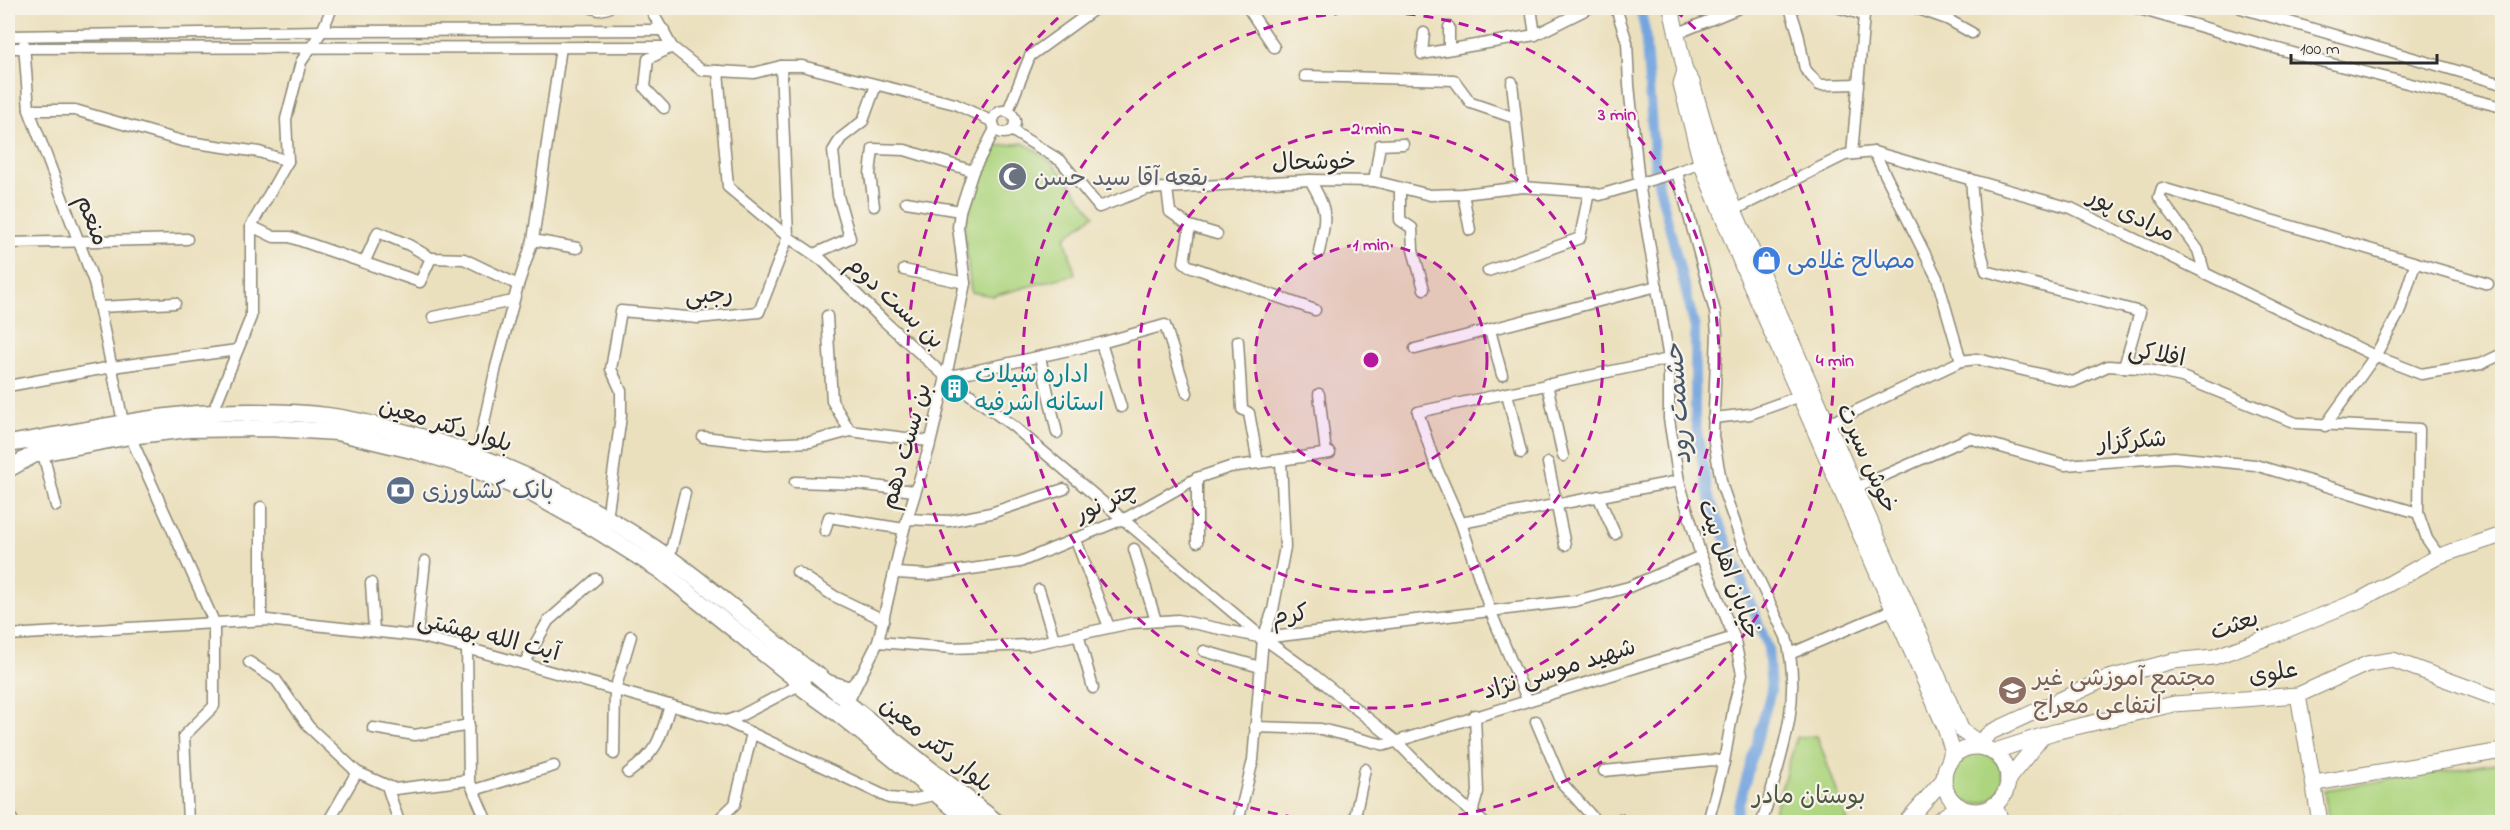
<svg xmlns="http://www.w3.org/2000/svg" width="2510" height="830" font-family="'Indie Flower','Playpen Sans Arabic',sans-serif">
	<style>
		.green { fill: #add57f; stroke: #6c8055; stroke-width: 1.5 }
		.lines { fill: none; stroke-linecap: round; stroke-linejoin: round }
		.canal { stroke: #75a5df; stroke-width: 10 }
		.street-casing { stroke: #8b8674; stroke-width: 13 }
		.secondary-casing { stroke: #8b8674; stroke-width: 17 }
		.primary-casing { stroke: #8b8674; stroke-width: 19 }
		.street { stroke: #fff; stroke-width: 10 }
		.secondary { stroke: #fff; stroke-width: 15 }
		.primary { stroke: #fff; stroke-width: 16 }
		.ring { fill: none; stroke: #b5179e; stroke-width: 3; stroke-dasharray: 10 8 }
		.labels { text-anchor: middle; stroke-width: 4.5; stroke-linejoin: round; paint-order: stroke }
		.street-label { font-size: 24px; fill: #2b2b2b; stroke: #f7f3e8 }
		.worship-label { font-size: 24px; fill: #5b616d; stroke: #f7f3e8; text-anchor: start }
		.shop-label { font-size: 24px; fill: #366cbe; stroke: #f7f3e8; text-anchor: start }
		.culture-label { font-size: 24px; fill: #0d838f; stroke: #f7f3e8; text-anchor: start }
		.service-label { font-size: 24px; fill: #4e5e75; stroke: #f7f3e8; text-anchor: start }
		.education-label { font-size: 24px; fill: #785e54; stroke: #f7f3e8; text-anchor: start }
		.park-label { font-size: 24px; fill: #4c5640; stroke: #f7f3e8 }
		.water-label { font-size: 26px; font-style: italic; fill: #45566a; stroke: #f7f3e8 }
		.centre { fill: #b5179e; stroke: #f7f3e8; stroke-width: 3 }
		.ring-label { font-size: 18px; text-anchor: middle; font-weight: bold; fill: #b5179e; stroke: #f7f3e8; stroke-width: 4.5; stroke-linejoin: round; paint-order: stroke }
	</style>
	<rect width="100%" height="100%" fill="#f7f3e8"/>
	<filter id="ink" filterUnits="userSpaceOnUse"><feTurbulence type="fractalNoise" baseFrequency=".0167" numOctaves="2"/><feDisplacementMap in="SourceGraphic" scale="12" xChannelSelector="R" yChannelSelector="G"/><feConvolveMatrix kernelMatrix="1 2 1 2 8 2 1 2 1" color-interpolation-filters="sRGB"/></filter>
	<filter id="wash" filterUnits="userSpaceOnUse"><feTurbulence type="fractalNoise" baseFrequency=".008" numOctaves="4" result="noise"/><feDisplacementMap in="SourceGraphic" scale="24" xChannelSelector="R" yChannelSelector="G"/><feGaussianBlur stdDeviation="1.35" result="paint"/><feColorMatrix in="noise" values="0 0 0 0 0 0 0 0 0 0 0 0 0 0 0 0 0 1.4 0 .05"/><feComposite in="paint" operator="in"/></filter>
	<g filter="url(#wash)">
		<rect width="100%" height="100%" fill="#ebe0bd"/>
		<g class="green">
			<path d="M1023 143C1056 159 1072 187 1094 215L1065 237 1075 274 993 296 971 292 964 229 966 200 984 155 998 146Z"/>
			<polygon points="1817,736 1848,822 1771,822 1797,737"/>
			<circle cx="1976" cy="778" r="26"/>
			<polygon points="2502,762 2502,822 2329,822 2324,790"/>
		</g>
		<g class="lines">
			<polyline class="canal" points="1640,8 1645,30 1655,170 1695,328 1695,419 1708,494 1768,648 1771,691 1734,822"/>
		</g>
	</g>
	<g filter="url(#ink)">
		<g class="lines">
			<defs>
				<g id="street">
					<polyline points="592,8 599,10 608,8"/>
					<polyline points="650,8 672,47 701,70 754,73 781,66 802,66 955,104 993,122"/>
					<polyline points="1248,8 1274,47"/>
					<polyline points="1531,8 1535,35"/>
					<polyline points="1616,8 1627,42 1629,85 1639,183 1669,359 1669,419 1679,481 1701,556 1734,637 1742,674 1734,705 1724,762 1708,822"/>
					<polyline points="1790,8 1798,33 1805,69 1819,85 1857,84"/>
					<polyline points="1840,8 1864,15 1866,8"/>
					<polyline points="1916,8 1947,19 1972,33"/>
					<polyline points="2136,8 2324,62 2502,107"/>
					<polyline points="2241,8 2502,84"/>
					<polyline points="1424,33 1422,54 1535,35 1589,8"/>
					<polyline points="1676,34 1739,8"/>
					<polyline points="8,36 322,31 664,30"/>
					<polyline points="24,44 29,110 94,282 123,422"/>
					<polyline points="8,48 672,47"/>
					<polyline points="1449,49 1449,27"/>
					<polyline points="718,71 728,187 788,237 822,260 884,321 946,377 1013,426 1263,638 1309,671 1396,741 1435,781 1483,822"/>
					<polyline points="1305,76 1454,80 1471,103 1515,118"/>
					<polyline points="1512,82 1523,187"/>
					<polyline points="664,108 645,88 648,59 670,48"/>
					<polyline points="29,110 75,110 182,141 259,152 288,161"/>
					<circle cx="1004" cy="122" r="11"/>
					<polyline points="1008,111 1030,56 1096,8"/>
					<polyline points="1011,130 1061,161 1099,207 1147,189 1310,180 1374,181 1430,195 1463,194 1523,187 1589,192 1600,195 1674,173 1701,163"/>
					<polyline points="1874,152 1937,278 1961,361"/>
					<polyline points="1852,154 1864,15"/>
					<path d="M1677 172 1715 312 1717 333 1713 436 1722 486 1743 546 1786 637C1804 701 1779 762 1762 822"/>
					<polyline points="1971,179 1975,229 1986,271 2140,312 2124,367"/>
					<path d="M1310 180C1329 212 1326 216 1319 252"/>
					<polyline points="1374,181 1380,145 1403,144"/>
					<polyline points="1167,189 1170,212 1190,226 1184,262 1189,266 1315,310"/>
					<polyline points="1400,189 1400,220 1412,228 1413,250 1424,289"/>
					<polyline points="1463,194 1470,230"/>
					<polyline points="906,202 960,211"/>
					<polyline points="874,206 870,174 873,149 905,150 973,171"/>
					<polyline points="1734,210 1845,155 1874,152 2071,208 2375,356 2421,374 2481,364 2502,354"/>
					<polyline points="251,226 274,237 290,237 420,282 431,258 409,245 378,232 365,261"/>
					<polyline points="1190,226 1217,234"/>
					<polyline points="533,240 577,248"/>
					<polyline points="9,243 187,239"/>
					<polyline points="814,254 850,238 838,196 833,151 841,138 863,121 876,85"/>
					<polyline points="431,258 464,259 518,285"/>
					<polyline points="904,270 965,283"/>
					<polyline points="1488,271 1580,238 1589,192"/>
					<polyline points="2205,274 2198,250 2159,197 2162,188 2488,284"/>
					<polyline points="100,307 175,303"/>
					<polyline points="827,316 832,401 850,431"/>
					<polyline points="433,317 513,301"/>
					<polyline points="1490,330 1502,375"/>
					<polyline points="1238,341 1242,409 1249,413 1258,463"/>
					<polyline points="1101,343 1121,407"/>
					<polyline points="1415,349 1657,286"/>
					<polyline points="1040,357 1057,433"/>
					<polyline points="946,377 1101,343 1165,325 1187,393"/>
					<polyline points="1547,384 1563,456"/>
					<polyline points="8,386 112,367 237,350"/>
					<polyline points="1507,393 1521,453"/>
					<polyline points="1319,394 1326,453"/>
					<polyline points="215,413 216,404 251,317 251,226 288,161 286,119 301,62 322,31 332,8"/>
					<polyline points="1713,418 1750,414 1800,396"/>
					<polyline points="1828,424 1961,361 1977,359 2073,382 2108,366 2138,368 2182,377 2296,423 2419,429 2418,513 2427,539 2439,556"/>
					<polyline points="2325,426 2375,356 2399,313 2415,264"/>
					<polyline points="130,436 214,622 214,706 184,736 188,822"/>
					<polyline points="703,437 766,444 810,442 850,431 929,441"/>
					<polyline points="43,453 56,506"/>
					<polyline points="477,455 496,367 518,285 533,240 561,47"/>
					<polyline points="1548,463 1565,545"/>
					<polyline points="795,482 858,484 914,491"/>
					<polyline points="1856,488 1969,438 2065,465 2174,457 2255,465 2418,513"/>
					<polyline points="1598,496 1615,534"/>
					<polyline points="261,507 261,620"/>
					<polyline points="607,519 621,416 621,391 611,369 621,311 698,318 759,312 788,237 781,66"/>
					<polyline points="907,519 949,521 991,513 1064,489"/>
					<polyline points="1461,523 1679,481"/>
					<polyline points="825,531 829,517 904,529"/>
					<polyline points="1075,538 1109,627"/>
					<polyline points="1197,542 1197,478"/>
					<polyline points="1134,549 1156,621"/>
					<polyline points="669,559 685,493"/>
					<polyline points="797,572 834,596 884,620"/>
					<polyline points="896,573 929,575 1020,562 1128,517 1197,478 1230,467 1330,453"/>
					<polyline points="371,583 374,631"/>
					<polyline points="1039,590 1054,639"/>
					<polyline points="1078,634 1093,688"/>
					<polyline points="8,635 267,620 417,636 467,648 726,721 889,798 911,800 938,794"/>
					<polyline points="417,636 425,561"/>
					<polyline points="878,642 953,648 1029,645 1131,623 1178,620 1263,638 1575,601 1629,587 1701,556"/>
					<polyline points="467,648 469,780 487,822"/>
					<polyline points="1204,651 1260,667"/>
					<polyline points="1790,654 1892,610"/>
					<polyline points="249,662 276,680 309,727 357,772 395,789 469,780"/>
					<polyline points="524,664 548,621 596,579"/>
					<polyline points="828,680 850,687 858,678"/>
					<polyline points="1527,699 1490,610 1461,523 1435,464 1418,412 1669,359"/>
					<polyline points="848,702 878,642 904,529 929,448 946,377 965,283 958,227 960,211 973,171 995,129"/>
					<polyline points="726,721 738,717 801,684"/>
					<polyline points="1536,721 1562,783 1597,822"/>
					<polyline points="1255,727 1321,729 1385,745 1734,637"/>
					<polyline points="373,728 415,735 469,725"/>
					<polyline points="614,754 615,690 631,636"/>
					<polyline points="1604,771 1713,760 1724,762"/>
					<path d="M628 773C658 751 660 740 670 705"/>
					<polyline points="387,786 399,822"/>
					<polyline points="474,790 554,766"/>
					<polyline points="1473,819 1472,813 1478,792 1475,715"/>
					<polyline points="1620,819 1623,822"/>
					<polyline points="328,822 357,772"/>
					<polyline points="716,822 735,804 752,733"/>
					<polyline points="1238,822 1253,760 1263,638 1273,610 1285,547 1281,460"/>
					<polyline points="1354,822 1365,769"/>
					<polyline points="2119,822 2121,822"/>
				</g>
				<g id="secondary">
					<polyline points="1671,8 1685,71 1692,82 1713,154 1734,210 1962,731 1989,750"/>
					<polyline points="1685,71 1681,84 1701,163 1743,267 1944,725 1952,749 1949,763"/>
					<polyline points="2298,695 2320,822"/>
					<polyline points="1978,743 1991,732 2105,679 2173,661 2214,657 2269,637 2360,600 2439,556 2502,535"/>
					<circle cx="1976" cy="779" r="32"/>
					<polyline points="1992,752 2054,732 2174,704 2298,695 2367,664 2393,660 2502,700"/>
					<polyline points="2008,779 2042,737"/>
					<polyline points="2315,783 2502,751"/>
					<polyline points="1994,805 2002,822"/>
					<polyline points="1906,822 1944,779"/>
					<polyline points="1936,822 1959,806"/>
				</g>
				<g id="primary">
					<path d="M8 444C77 433 144 416 214 413 251 411 305 412 341 418 460 440 570 489 669 558 718 593 764 634 811 672"/>
					<polyline points="8,469 35,454 130,436 188,429 270,428 337,432 416,451 467,466 533,494 595,529 660,570 801,683"/>
					<polyline points="848,704 996,822"/>
					<path d="M839 714 845 712 848 707 846 699 816 674C810 670 804 673 801 679L803 688 839 714 971 822"/>
					<polyline points="8,819 10,822"/>
				</g>
			</defs>
			<use href="#street" class="street-casing"/>
			<use href="#secondary" class="secondary-casing"/>
			<use href="#primary" class="primary-casing"/>
			<use href="#street" class="street"/>
			<use href="#secondary" class="secondary"/>
			<use href="#primary" class="primary"/>
		</g>
	</g>
	<circle cx="1371" cy="360" r="116" fill="#b5179e" fill-opacity=".12"/>
	<g class="ring">
		<circle cx="1371" cy="360" r="116"/>
		<circle cx="1371" cy="360" r="232"/>
		<circle cx="1371" cy="360" r="348"/>
		<path d="M1331 822A464 464 0 0 1 1067 10M1675 10A464 464 0 0 1 1411 822"/>
	</g>
	<defs>
		<symbol id="mosque-disc" viewBox="-11 -11 22 22"><circle r="9.5" fill="#6b7280" stroke="#f7f3e8"/><path d="M3.5-4.9A6 6 0 1 0 3.5 4.9A5 5 0 1 1 3.5-4.9Z" fill="#fff"/></symbol>
		<symbol id="shop-disc" viewBox="-11 -11 22 22"><circle r="9.5" fill="#3f7fe0" stroke="#f7f3e8"/><path d="M-5-2.5h2.3a2.7 3.5 0 0 1 5.4 0H5L5.5 6h-11ZM-1.5-2.5h3a1.5 2.3 0 0 0-3 0Z" fill="#fff"/></symbol>
		<symbol id="building-disc" viewBox="-11 -11 22 22"><circle r="9.5" fill="#0f9aa8" stroke="#f7f3e8"/><path d="M-4-6H4V6H1V3H-1V6H-4ZM-2.5-4.3h1.7v1.8h-1.7ZM.8-4.3h1.7v1.8H.8ZM-2.5-1h1.7V.8h-1.7ZM.8-1h1.7V.8H.8Z" fill="#fff"/></symbol>
		<symbol id="bank-disc" viewBox="-11 -11 22 22"><circle r="9.5" fill="#5c6f8a" stroke="#f7f3e8"/><path d="M-6-4H6V4H-6ZM0-2.3a2.3 2.3 0 1 0 0 4.6a2.3 2.3 0 1 0 0-4.6Z" fill="#fff"/></symbol>
		<symbol id="school-disc" viewBox="-11 -11 22 22"><circle r="9.5" fill="#8d6e63" stroke="#f7f3e8"/><path d="M0-5L7-2L0 1L-7-2ZM-4 1L0 2.5L4 1V4Q0 6-4 4Z" fill="#fff"/></symbol>
	</defs>
	<g fill-rule="evenodd">
		<use href="#mosque-disc" x="996" y="160" width="33" height="33"/>
		<use href="#shop-disc" x="1750" y="244" width="33" height="33"/>
		<use href="#building-disc" x="938" y="372" width="33" height="33"/>
		<use href="#bank-disc" x="384" y="474" width="33" height="33"/>
		<use href="#school-disc" x="1996" y="674" width="33" height="33"/>
	</g>
	<g class="labels">
		<g class="street-label">
			<text transform="translate(1314 161) rotate(-1)" y="8">خوشحال</text>
			<text transform="translate(2132 214) rotate(26)" y="8">مرادی پور</text>
			<text transform="translate(93 220) rotate(69)" y="8">منعم</text>
			<text transform="translate(709 294) rotate(-2)" y="8">رجبی</text>
			<text transform="translate(896 302) rotate(43)" y="8">بن بست دوم</text>
			<text transform="translate(2157 353) rotate(10)" y="8">افلاکی</text>
			<text transform="translate(446 424) rotate(17)" y="8">بلوار دکتر معین</text>
			<text transform="translate(2132 440) rotate(-4)" y="8">شکرگزار</text>
			<text transform="translate(905 446) rotate(-74)" y="8">بن بست دهم</text>
			<text transform="translate(1868 458) rotate(66)" y="8">خوش سیرت</text>
			<text transform="translate(1106 501) rotate(-25)" y="8">چتر نور</text>
			<text transform="translate(1730 569) rotate(71)" y="8">خیابان اهل بیت</text>
			<text transform="translate(1290 614) rotate(-7)" y="8">کرم</text>
			<text transform="translate(2234 624) rotate(-19)" y="8">بعثت</text>
			<text transform="translate(489 635) rotate(14)" y="8">آیت الله بهشتی</text>
			<text transform="translate(1559 668) rotate(-17)" y="8">شهید موسی نژاد</text>
			<text transform="translate(2273 672) rotate(-9)" y="8">علوی</text>
			<text transform="translate(937 744) rotate(39)" y="8">بلوار دکتر معین</text>
		</g>
		<g class="worship-label">
			<text x="1034" y="185">بقعه آقا سید حسن</text>
		</g>
		<g class="shop-label">
			<text x="1787" y="268">مصالح غلامی</text>
		</g>
		<g class="culture-label">
			<text x="975" y="382">اداره شیلات<tspan x="975" dy="28">استانه اشرفیه</tspan></text>
		</g>
		<g class="service-label">
			<text x="422" y="498">بانک کشاورزی</text>
		</g>
		<g class="education-label">
			<text x="2033" y="685">مجتمع آموزشی غیر<tspan x="2033" dy="28">انتفاعی معراج</tspan></text>
		</g>
		<g class="park-label">
			<text x="1809" y="803">بوستان مادر</text>
		</g>
		<g class="water-label">
			<text transform="translate(1677 404) rotate(-94)" y="9">حشمت رود</text>
		</g>
	</g>
	<circle cx="1371" cy="360" r="9" class="centre"/>
	<g class="ring-label">
		<text x="1617" y="120">3 min</text>
		<text x="1371" y="134">2 min</text>
		<text x="1371" y="250">1 min</text>
		<text x="1835" y="366">4 min</text>
	</g>
	<rect width="2510" height="830" fill="none" stroke="#f7f3e8" stroke-width="30"/>
	<path d="M2291 54v9h146v-9" fill="none" stroke="#2b2b2b" stroke-width="3"/>
	<text x="2300" y="54" font-size="18" fill="#2b2b2b" stroke="#f7f3e8" stroke-width="4.5" paint-order="stroke">100 m</text>
</svg>
